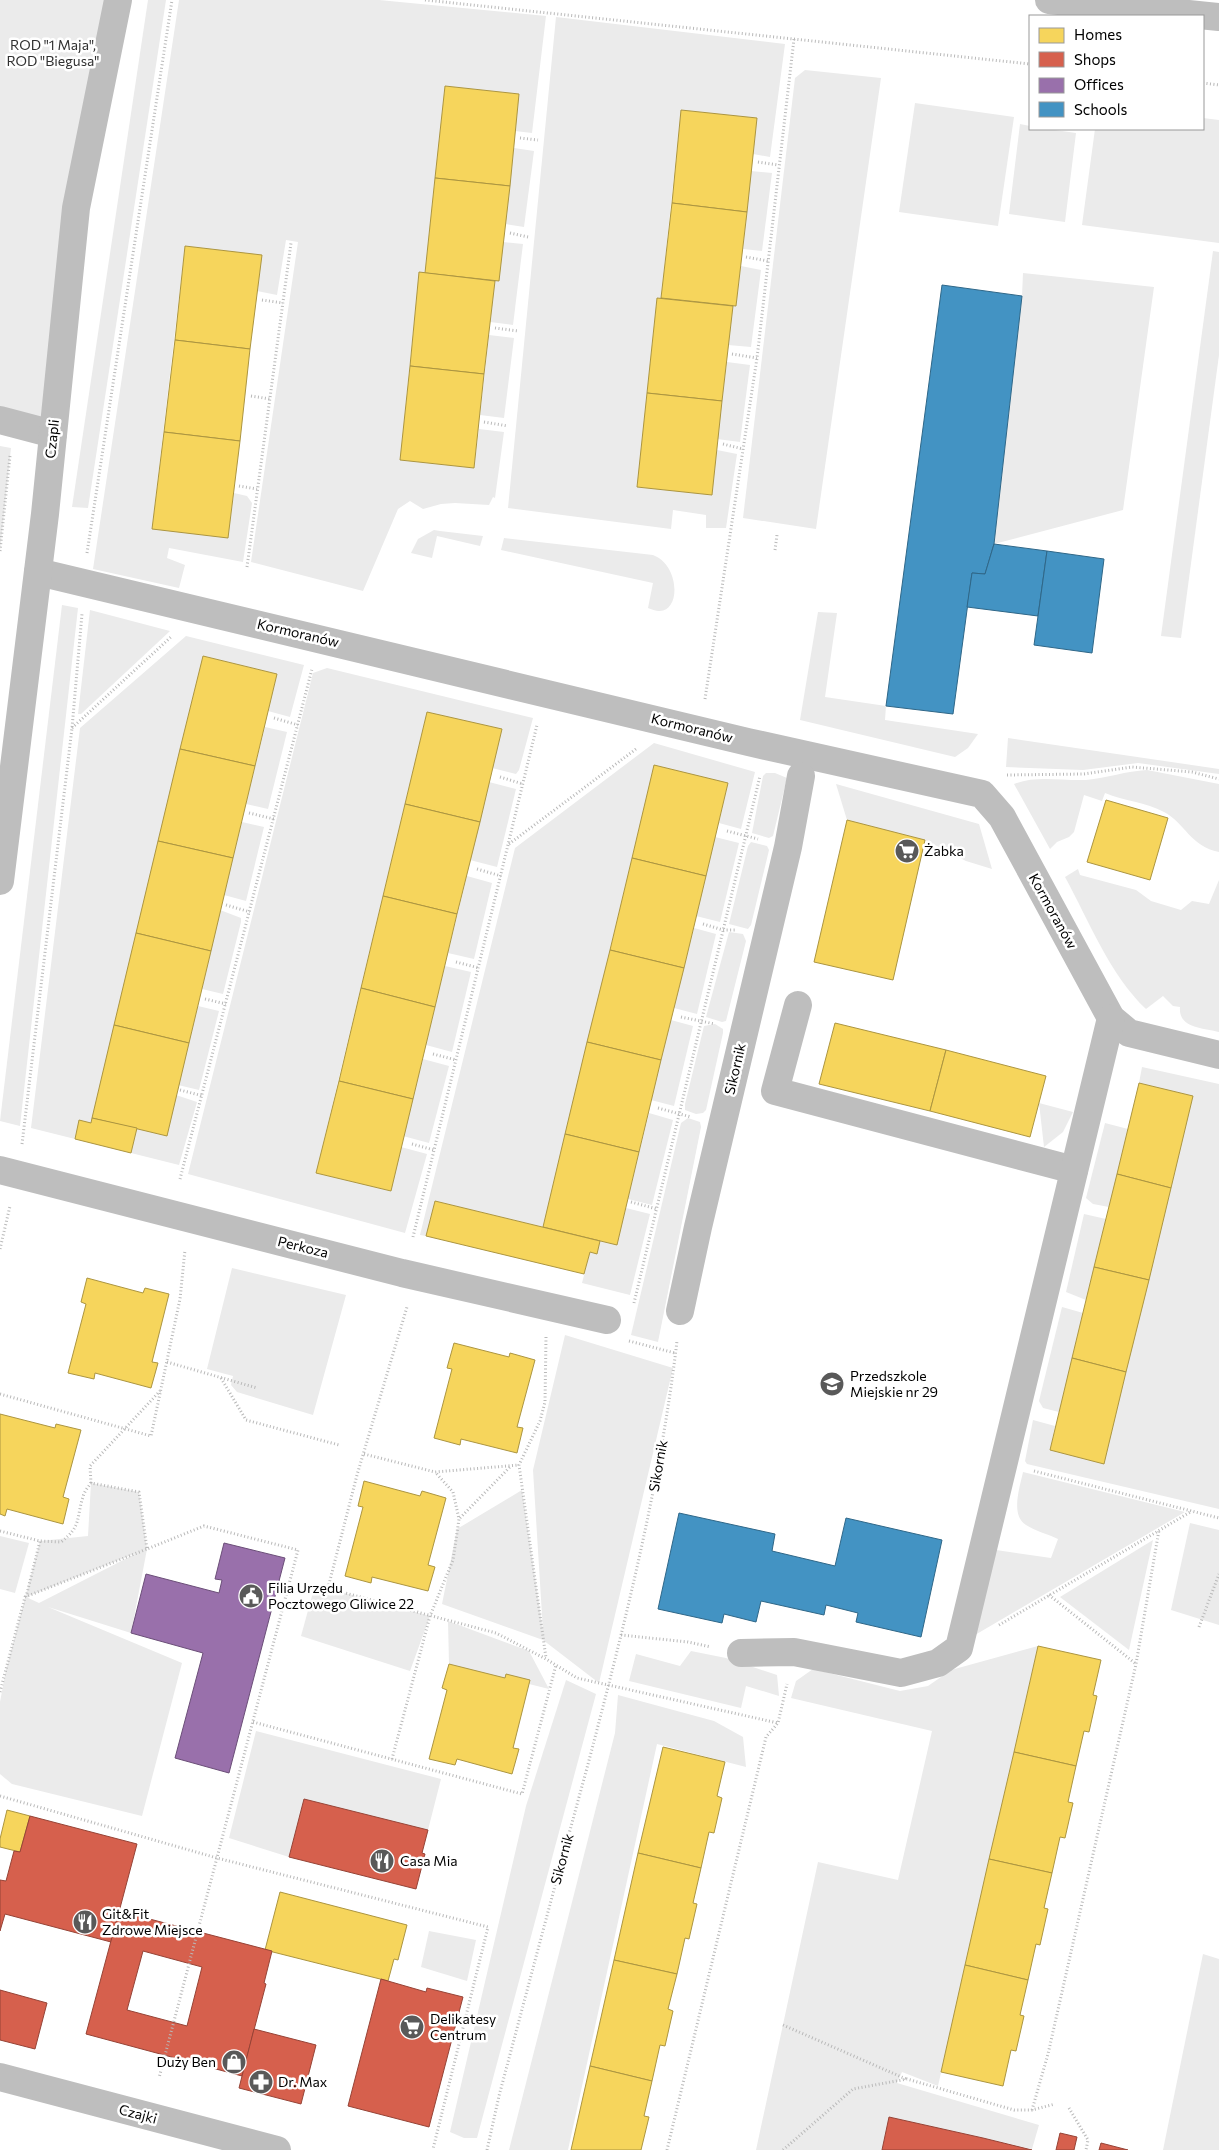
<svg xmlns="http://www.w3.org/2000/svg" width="1219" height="2150" font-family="Commissioner,sans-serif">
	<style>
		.green { fill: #ebebeb; fill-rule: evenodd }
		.homes { fill: #f6d55c; stroke: #ac9540 }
		.shops { fill: #d6604d; stroke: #964336; fill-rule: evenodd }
		.offices { fill: #9970ab; stroke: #6b4e78 }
		.schools { fill: #4393c3; stroke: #2f6788 }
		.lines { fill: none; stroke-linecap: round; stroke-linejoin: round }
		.path { stroke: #b9b9b9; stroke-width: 3; stroke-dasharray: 1 2.5; stroke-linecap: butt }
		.minor { stroke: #bebebe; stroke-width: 28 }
		.labels { text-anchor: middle; stroke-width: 5; stroke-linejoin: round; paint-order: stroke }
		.park-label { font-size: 14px; fill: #313131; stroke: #fff }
		.street-label { font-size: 14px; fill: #000; stroke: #fff }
		.poi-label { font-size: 14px; fill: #000; stroke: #fff; text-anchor: start }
	</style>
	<rect width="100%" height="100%" fill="#fff"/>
	<g class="green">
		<polygon points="0,0 118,0 53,434 0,420"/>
		<polygon points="148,0 166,0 88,508 72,507"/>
		<polygon points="179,0 379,0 546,16 532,133 515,131 519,94 445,86 425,273 419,273 400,460 474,468 479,429 504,432 495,498 493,497 489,505 455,503 441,504 423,509 410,501 398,509 363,591 251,562 298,242 286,240 277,295 257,291 261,255 185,246 152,528 228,537 234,493 247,496 252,503 243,562 169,548 167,558 185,565 179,588 93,569"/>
		<polygon points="556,17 785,44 770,157 753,154 757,118 681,110 661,298 657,298 637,487 712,495 717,450 737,454 726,528 706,528 706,515 673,510 671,529 508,508"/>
		<polygon points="805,70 881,78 816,529 743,518 795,78"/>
		<polygon points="915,103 1014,117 998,226 899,212"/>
		<polygon points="1203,118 1219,120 1219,243 1082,225 1095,129 1203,129"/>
		<polygon points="1020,124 1030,126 1030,129 1048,129 1076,133 1065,222 1009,214"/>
		<polygon points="514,148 534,151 524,227 505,224"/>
		<polygon points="751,171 772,173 762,251 743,249"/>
		<polygon points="503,242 523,244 513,325 490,322 495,281"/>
		<polygon points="1213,251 1219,252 1219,355 1181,638 1161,636"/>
		<polygon points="741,266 761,270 751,347 728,345 733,306 736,306"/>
		<polygon points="1023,273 1154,287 1123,510 994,544 1022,296"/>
		<polygon points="489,335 514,338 504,418 480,415"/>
		<polygon points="727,362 750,365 740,442 717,439"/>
		<polygon points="0,446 11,448 0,551"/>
		<polygon points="434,530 440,531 483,536 480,546 437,536 432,558 411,553 418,539"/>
		<path d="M504 538 653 555C680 565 681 612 659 611 656 611 651 609 648 608L653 583 501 550Z"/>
		<polygon points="62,605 78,608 20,1126 0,1121"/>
		<polygon points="90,610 170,631 81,714 78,714"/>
		<polygon points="818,612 837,613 825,697 886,706 885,720 978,734 968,748 955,757 800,720"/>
		<polygon points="186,636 304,665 290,717 268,711 277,674 203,656 180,749 176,1095 197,1102 179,1165 31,1128 80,728"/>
		<polygon points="327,668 533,718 519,770 516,774 492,768 502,729 427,712 316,1173 391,1191 401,1147 427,1154 405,1233 188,1174 313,673"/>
		<polygon points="265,727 287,732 268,809 246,804"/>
		<polygon points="1008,738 1219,769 1219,774 1138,763 1083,770 1006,767"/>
		<polygon points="654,743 755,772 741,829 719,823 728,783 654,766 543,1227 435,1201 426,1236 420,1235 515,848"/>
		<path d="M1147 770 1219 784V852C1191 847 1184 822 1164 812 1146 802 1124 801 1105 793L1102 801 1084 795 1074 832 1069 837 1057 842 1050 849 1014 784C1036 775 1062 781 1086 780 1107 778 1126 771 1147 770Z"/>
		<polygon points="766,773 775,773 787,778 773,836 769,838 752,833 763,776"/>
		<polygon points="489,782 516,789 497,867 470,860"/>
		<polygon points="836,784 979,824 992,869 966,861 925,840 847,820"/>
		<polygon points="242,822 264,827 246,901 224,895"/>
		<polygon points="715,837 739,843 720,922 696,916"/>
		<polygon points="751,842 767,846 769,850 751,925 748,929 729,924 748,846"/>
		<path d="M1078 869 1080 875 1136 890 1151 901 1181 910 1192 901 1209 904 1219 880V1032C1203 1028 1178 1028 1180 1007L1173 1006 1163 996 1146 1009C1110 975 1089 921 1065 877Z"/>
		<polygon points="467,876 492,883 474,959 448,953"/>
		<polygon points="220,910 241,918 241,922 223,994 202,989"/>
		<polygon points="694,928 716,934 697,1014 674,1008"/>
		<polygon points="729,932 743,934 746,941 726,1021 722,1022 706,1017"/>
		<polygon points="445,966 471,972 452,1052 426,1045"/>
		<polygon points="198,1006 219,1011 199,1090 178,1085"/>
		<polygon points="671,1020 693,1026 674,1106 651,1100"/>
		<polygon points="715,1024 723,1029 723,1033 706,1110 703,1113 696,1114 685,1110 685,1104 704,1026"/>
		<polygon points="423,1059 449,1066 429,1143 403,1136"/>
		<polygon points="1142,1067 1219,1084 1219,1509 1027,1464 1025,1461 1033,1420 1055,1426 1050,1450 1104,1463 1193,1096 1139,1083"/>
		<polygon points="1039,1103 1073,1112 1063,1132 1044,1147"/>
		<polygon points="649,1113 673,1120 652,1205 628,1199"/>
		<polygon points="688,1118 700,1122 701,1127 658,1342 631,1335 681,1123"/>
		<polygon points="1105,1123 1128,1129 1109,1207 1093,1204 1086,1198"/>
		<polygon points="626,1208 650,1214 630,1295 582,1283 590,1252 597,1254 600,1241 617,1244"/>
		<polygon points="1084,1214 1106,1219 1086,1300 1066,1292"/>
		<polygon points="232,1268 346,1295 313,1415 237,1392 231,1385 233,1376 207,1369"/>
		<polygon points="1062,1307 1083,1313 1059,1412 1043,1408 1039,1401"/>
		<polygon points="565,1335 673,1368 599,1683 543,1640 442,1604 457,1529 522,1490 543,1631 533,1470"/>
		<path d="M1023 1472 1185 1512 975 1635 996 1550 1051 1558 1058 1539C1048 1534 1035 1531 1026 1525 1010 1515 1020 1487 1023 1472Z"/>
		<path d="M91 1483 139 1492 147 1549 131 1633 48 1607 182 1663 142 1816 12 1784 0 1774V1702L6 1670 40 1541 88 1536ZM139 1552 39 1603 26 1597Z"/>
		<polygon points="1190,1523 1219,1530 1219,1625 1171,1610"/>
		<polygon points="0,1536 29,1543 15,1593 0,1589"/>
		<polygon points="1153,1540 1129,1650 1060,1597"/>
		<polygon points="315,1585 430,1616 410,1671 301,1636"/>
		<polygon points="448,1621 529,1651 549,1689 449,1664"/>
		<polygon points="1038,1646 938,2086 902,2072 897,2083 1039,2125 1032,2149 890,2117 882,2150 756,2150 818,1862 898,1880 932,1731 791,1698 796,1681 813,1669 900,1691 928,1686 951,1670"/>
		<polygon points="691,1651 726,1658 777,1675 779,1696 746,1686 741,1708 629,1681 636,1654 680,1666"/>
		<polygon points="566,1680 596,1694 477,2138 464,2138 450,2132 526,1806"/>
		<polygon points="618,1695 714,1721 743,1737 746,1767 657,1744 568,2150 509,2150 615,1733"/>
		<polygon points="256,1731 441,1779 428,1830 304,1799 289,1857 229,1838"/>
		<polygon points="429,1931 476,1940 467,1981 421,1967"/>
		<polygon points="1203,1954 1219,1959 1219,2150 1163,2150"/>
	</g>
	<g class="homes">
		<polygon points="445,86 519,94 510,186 435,178"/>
		<polygon points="681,110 757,118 747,212 672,203"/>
		<polygon points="435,178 510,186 499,281 425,273"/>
		<polygon points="672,203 747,212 736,306 661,298"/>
		<polygon points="185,246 262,255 250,349 175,340"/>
		<polygon points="419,272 495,281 484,374 410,366"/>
		<polygon points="657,298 733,306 722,401 647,393"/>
		<polygon points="175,340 250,349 240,441 164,432"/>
		<polygon points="410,366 484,374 474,468 400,460"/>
		<polygon points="647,393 722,401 712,495 637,487"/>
		<polygon points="164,432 240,441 228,538 152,529"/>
		<polygon points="203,656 277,674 255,766 180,749"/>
		<polygon points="427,712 502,729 480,822 405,804"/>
		<polygon points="180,749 255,766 233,858 158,841"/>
		<polygon points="654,765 728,783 706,876 632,858"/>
		<polygon points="1106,800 1168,818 1150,880 1087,862"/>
		<polygon points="405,804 480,822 457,914 383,896"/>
		<polygon points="847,820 925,840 893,980 814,962"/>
		<polygon points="158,841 233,858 211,951 136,933"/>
		<polygon points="632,858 706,876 684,968 610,950"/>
		<polygon points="383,896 457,914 435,1007 361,988"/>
		<polygon points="136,933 211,951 189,1043 114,1025"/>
		<polygon points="610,950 684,968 661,1060 587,1042"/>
		<polygon points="361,988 435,1007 413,1099 339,1081"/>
		<polygon points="835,1023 946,1050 930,1111 819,1084"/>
		<polygon points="114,1025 189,1043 167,1136 92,1118"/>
		<polygon points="587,1042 661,1060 639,1152 565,1134"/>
		<polygon points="946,1050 1046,1076 1030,1137 930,1111"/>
		<polygon points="339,1081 413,1099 391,1191 316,1173"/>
		<polygon points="1139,1083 1193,1096 1171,1188 1117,1174"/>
		<polygon points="92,1118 137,1128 131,1153 75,1139 79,1120 91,1123"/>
		<polygon points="565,1134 639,1152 617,1245 543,1227"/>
		<polygon points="1117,1174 1171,1188 1149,1280 1094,1267"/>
		<polygon points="435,1201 600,1241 597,1254 590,1252 584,1274 426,1236"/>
		<polygon points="1094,1267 1149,1280 1126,1372 1072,1358"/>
		<polygon points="87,1278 143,1293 145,1288 169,1294 152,1362 158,1363 151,1388 95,1373 94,1379 68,1373 86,1304 81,1302"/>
		<polygon points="454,1343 509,1357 510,1353 535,1360 517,1427 523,1428 517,1453 461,1439 460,1445 434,1438 452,1369 447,1368"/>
		<polygon points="1072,1358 1126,1372 1104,1464 1050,1450"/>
		<polygon points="0,1414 55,1428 56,1424 81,1430 63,1497 69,1499 63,1524 7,1509 5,1516 0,1514"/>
		<polygon points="364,1481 420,1496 422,1491 446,1498 428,1565 435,1567 428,1591 372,1577 371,1583 345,1576 363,1507 358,1506"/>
		<polygon points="1038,1646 1101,1660 1093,1695 1097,1696 1089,1732 1084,1731 1076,1766 1014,1752"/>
		<polygon points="449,1664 505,1678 506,1674 530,1680 513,1748 519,1749 512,1774 457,1759 455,1765 429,1759 447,1690 442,1688"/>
		<polygon points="663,1747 725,1762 717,1796 722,1798 714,1833 709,1832 701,1868 638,1853"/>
		<polygon points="1014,1752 1076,1766 1068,1802 1073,1803 1065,1838 1060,1837 1052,1873 989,1859"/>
		<polygon points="7,1810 30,1816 20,1852 0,1847 0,1839"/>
		<polygon points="638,1853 701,1868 693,1903 697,1904 689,1939 685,1938 677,1974 614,1960"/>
		<polygon points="989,1859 1052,1873 1044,1908 1048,1909 1040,1945 1036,1944 1028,1980 965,1965"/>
		<polygon points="280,1892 407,1925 398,1960 394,1959 388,1981 265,1950"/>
		<polygon points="614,1960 677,1974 668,2009 673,2011 665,2046 660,2045 652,2081 590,2066"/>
		<polygon points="965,1965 1028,1980 1020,2015 1024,2016 1016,2051 1011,2050 1003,2086 941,2072"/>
		<polygon points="590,2066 652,2081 644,2116 649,2117 641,2150 571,2150"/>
	</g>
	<g class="shops">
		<polygon points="304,1799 428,1830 422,1853 425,1854 416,1889 289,1857"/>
		<polygon points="30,1816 137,1844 111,1942 5,1914 0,1931 0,1880 6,1881 14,1851 20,1852"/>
		<path d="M119 1911 272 1951 264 1983 266 1984 242 2076 86 2034ZM143 1951 202 1967 187 2026 127 2010Z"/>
		<polygon points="381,1979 426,1992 427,1988 463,1997 429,2127 348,2106"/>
		<polygon points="0,1990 47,2003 35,2049 0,2040"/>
		<polygon points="254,2029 316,2045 301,2104 239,2088"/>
		<polygon points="889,2117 983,2138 1032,2150 882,2150"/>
		<polygon points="1060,2133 1077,2137 1074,2150 1056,2150"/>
		<polygon points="1101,2143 1128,2150 1099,2150"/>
	</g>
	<polygon class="offices" points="224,1543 285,1558 229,1773 175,1758 203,1653 131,1633 146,1574 219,1593 222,1580 215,1579"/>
	<g class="schools">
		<polygon points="942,285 1022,296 994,544 985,574 972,573 953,714 886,706"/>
		<polygon points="994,544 1047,551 1038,616 967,607 972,573 985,574"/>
		<polygon points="1047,551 1104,559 1092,653 1034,645"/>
		<polygon points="679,1513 775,1534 772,1551 835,1566 846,1518 942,1540 921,1637 856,1622 858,1613 826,1605 824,1615 761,1601 756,1622 724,1614 722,1623 658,1609"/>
	</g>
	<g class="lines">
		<g class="path">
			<polyline points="425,0 1030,64"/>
			<polyline points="1203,83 1219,85"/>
			<polyline points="520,138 538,140"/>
			<polyline points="758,162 778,165"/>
			<polyline points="510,233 528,237"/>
			<polyline points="746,257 768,261"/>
			<polyline points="262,300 283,303"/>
			<polyline points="495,328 518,331"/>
			<polyline points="732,354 757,358"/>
			<polyline points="251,396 270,399"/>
			<polyline points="484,422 508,426"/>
			<polyline points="723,444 743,449"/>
			<polyline points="239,486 257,489"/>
			<polyline points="775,550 777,535"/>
			<polyline points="0,551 10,456"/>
			<polyline points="87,553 172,0"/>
			<polyline points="247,567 291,243"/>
			<polyline points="705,699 757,358 794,39"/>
			<polyline points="274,718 298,725"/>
			<polyline points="72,728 172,636"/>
			<polyline points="1007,775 1084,774 1132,767 1192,772 1219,779"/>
			<polyline points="500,777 523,784"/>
			<polyline points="249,813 274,819"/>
			<polyline points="727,831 758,839"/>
			<polyline points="509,844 636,749"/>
			<polyline points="477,869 501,876"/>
			<polyline points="226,905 250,912"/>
			<polyline points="703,924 723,930 737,930"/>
			<polyline points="456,962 479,968"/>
			<polyline points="205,999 226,1004"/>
			<polyline points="681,1017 715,1024"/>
			<polyline points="433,1054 456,1060"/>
			<polyline points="180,1090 203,1096"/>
			<polyline points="658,1108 691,1117"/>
			<polyline points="22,1144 72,728 82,614"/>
			<polyline points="412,1144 434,1150"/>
			<polyline points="180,1179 312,669"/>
			<polyline points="631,1202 657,1209"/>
			<polyline points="413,1237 537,725"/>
			<polyline points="0,1249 10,1206"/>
			<polyline points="634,1303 760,776"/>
			<polyline points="546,1337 545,1402 540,1421 519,1465 546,1658"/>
			<polyline points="629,1341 675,1353"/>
			<polyline points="167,1362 257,1388"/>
			<polyline points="221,1378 246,1420 339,1445"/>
			<polyline points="0,1394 151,1436 180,1299 185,1250"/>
			<polyline points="364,1454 435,1472 519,1465"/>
			<polyline points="1034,1471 1219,1518"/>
			<polyline points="91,1483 90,1466 160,1391"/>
			<polyline points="460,1518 511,1466"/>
			<path d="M0 1531 40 1541 61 1542C82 1526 76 1518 83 1497 84 1492 88 1487 91 1483L139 1492 147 1549 204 1526 298 1550 159 2078"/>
			<polyline points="319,1586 496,1633 546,1659 577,1678 778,1723 787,1684"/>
			<polyline points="328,1588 357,1475 407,1307"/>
			<polyline points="1049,1595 1136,1664"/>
			<polyline points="26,1597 40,1541"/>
			<polyline points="999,1625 1192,1511"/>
			<polyline points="1199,1627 1219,1574"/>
			<polyline points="621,1635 688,1642 711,1647"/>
			<polyline points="0,1692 25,1597 147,1549"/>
			<polyline points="253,1722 522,1794 556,1665"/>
			<polyline points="392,1759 430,1616 453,1560 459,1519 453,1492 435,1472"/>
			<polyline points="0,1796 217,1858 488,1927 433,2149"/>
			<polyline points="783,2025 906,2079"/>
			<polyline points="1069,2108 1088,2140 1086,2150"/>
			<polyline points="1032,2110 1048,2054 1136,1664 1159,1530"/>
			<path d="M487 2150 499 2096C528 1987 557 1877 587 1768 624 1627 660 1486 677 1341"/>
			<polyline points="667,2150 766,1737 778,1723"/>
			<polyline points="783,2150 853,2089 907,2079 1014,2110 1032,2110 1055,2104"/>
		</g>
		<g class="minor">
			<polyline points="1049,0 1219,17"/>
			<polyline points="0,420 53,434"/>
			<polyline points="38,572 748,742 982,794 1002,817 1111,1018 1129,1033 1219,1055"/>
			<polyline points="0,881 45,514 76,208 118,0"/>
			<polyline points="798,1005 775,1091 1074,1170"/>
			<polyline points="0,1170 402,1273 607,1320"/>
			<polyline points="680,1311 698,1227 788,847 801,776"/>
			<polyline points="741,1653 794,1652 901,1673 938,1663 959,1648 1111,1018"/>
			<polyline points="0,2077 277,2150"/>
		</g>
	</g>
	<defs>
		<symbol id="supermarket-disc" viewBox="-11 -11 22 22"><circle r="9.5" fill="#595959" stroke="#fff"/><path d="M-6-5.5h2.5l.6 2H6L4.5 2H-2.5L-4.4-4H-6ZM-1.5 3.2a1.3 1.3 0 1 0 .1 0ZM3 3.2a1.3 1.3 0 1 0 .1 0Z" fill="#fff"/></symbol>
		<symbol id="school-disc" viewBox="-11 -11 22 22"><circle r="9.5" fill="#595959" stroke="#fff"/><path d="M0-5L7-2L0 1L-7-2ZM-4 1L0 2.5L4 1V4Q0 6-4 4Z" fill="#fff"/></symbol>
		<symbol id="civic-disc" viewBox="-11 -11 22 22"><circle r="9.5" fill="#595959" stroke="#fff"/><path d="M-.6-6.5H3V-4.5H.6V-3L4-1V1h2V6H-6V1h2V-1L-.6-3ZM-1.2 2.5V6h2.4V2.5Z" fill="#fff"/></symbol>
		<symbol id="restaurant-disc" viewBox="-11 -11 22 22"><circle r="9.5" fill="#595959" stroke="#fff"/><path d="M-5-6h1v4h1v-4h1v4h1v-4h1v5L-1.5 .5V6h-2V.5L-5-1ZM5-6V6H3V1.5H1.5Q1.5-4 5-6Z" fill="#fff"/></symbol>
		<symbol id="shop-disc" viewBox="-11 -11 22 22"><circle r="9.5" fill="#595959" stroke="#fff"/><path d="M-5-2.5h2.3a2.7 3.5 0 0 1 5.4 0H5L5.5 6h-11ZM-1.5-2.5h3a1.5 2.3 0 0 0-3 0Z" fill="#fff"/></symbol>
		<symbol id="pharmacy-disc" viewBox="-11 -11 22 22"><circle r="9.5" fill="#595959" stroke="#fff"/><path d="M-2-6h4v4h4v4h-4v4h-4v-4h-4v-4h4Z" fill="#fff"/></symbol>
	</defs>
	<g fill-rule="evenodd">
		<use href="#supermarket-disc" x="893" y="837" width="28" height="28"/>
		<use href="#school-disc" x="818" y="1370" width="28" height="28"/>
		<use href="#civic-disc" x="237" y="1582" width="28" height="28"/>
		<use href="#restaurant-disc" x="368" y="1847" width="28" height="28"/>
		<use href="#restaurant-disc" x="71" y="1908" width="28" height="28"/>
		<use href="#supermarket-disc" x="398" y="2013" width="28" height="28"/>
		<use href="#shop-disc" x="220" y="2048" width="28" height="28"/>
		<use href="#pharmacy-disc" x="247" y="2068" width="28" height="28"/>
	</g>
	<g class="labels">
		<g class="park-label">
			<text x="53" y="50">ROD "1 Maja",<tspan x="53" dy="16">ROD "Biegusa"</tspan></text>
		</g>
		<g class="street-label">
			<text transform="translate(52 439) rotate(-84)" y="5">Czapli</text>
			<text transform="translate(298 633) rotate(13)" y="5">Kormoranów</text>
			<text transform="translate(692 728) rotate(14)" y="5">Kormoranów</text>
			<text transform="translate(1053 911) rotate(61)" y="5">Kormoranów</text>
			<text transform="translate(735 1069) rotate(-77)" y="5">Sikornik</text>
			<text transform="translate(303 1247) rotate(14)" y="5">Perkoza</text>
			<text transform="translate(658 1466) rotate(-80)" y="5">Sikornik</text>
			<text transform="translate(562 1859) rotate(-75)" y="5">Sikornik</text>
			<text transform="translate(138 2114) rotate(15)" y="5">Czajki</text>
		</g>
		<g class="poi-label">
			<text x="924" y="856">Żabka</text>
			<text x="850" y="1381">Przedszkole<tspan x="850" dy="16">Miejskie nr 29</tspan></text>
			<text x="268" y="1593">Filia Urzędu<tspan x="268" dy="16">Pocztowego Gliwice 22</tspan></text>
			<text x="400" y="1866">Casa Mia</text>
			<text x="102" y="1919">Git&amp;Fit<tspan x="102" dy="16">Zdrowe Miejsce</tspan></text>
			<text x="430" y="2024">Delikatesy<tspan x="430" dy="16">Centrum</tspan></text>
			<text x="216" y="2067" text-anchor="end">Duży Ben</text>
			<text x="278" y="2087">Dr. Max</text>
		</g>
	</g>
	<rect x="1029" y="15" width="175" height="115" fill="#ffffff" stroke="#999999"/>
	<rect x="1039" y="28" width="25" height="15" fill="#f6d55c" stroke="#999999"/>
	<text x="1074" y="40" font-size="15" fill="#000000">Homes</text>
	<rect x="1039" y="52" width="25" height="15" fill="#d6604d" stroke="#999999"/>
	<text x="1074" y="65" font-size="15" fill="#000000">Shops</text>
	<rect x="1039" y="78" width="25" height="15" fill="#9970ab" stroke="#999999"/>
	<text x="1074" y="90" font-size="15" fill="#000000">Offices</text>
	<rect x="1039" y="102" width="25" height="15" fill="#4393c3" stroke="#999999"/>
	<text x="1074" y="115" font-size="15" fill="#000000">Schools</text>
</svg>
